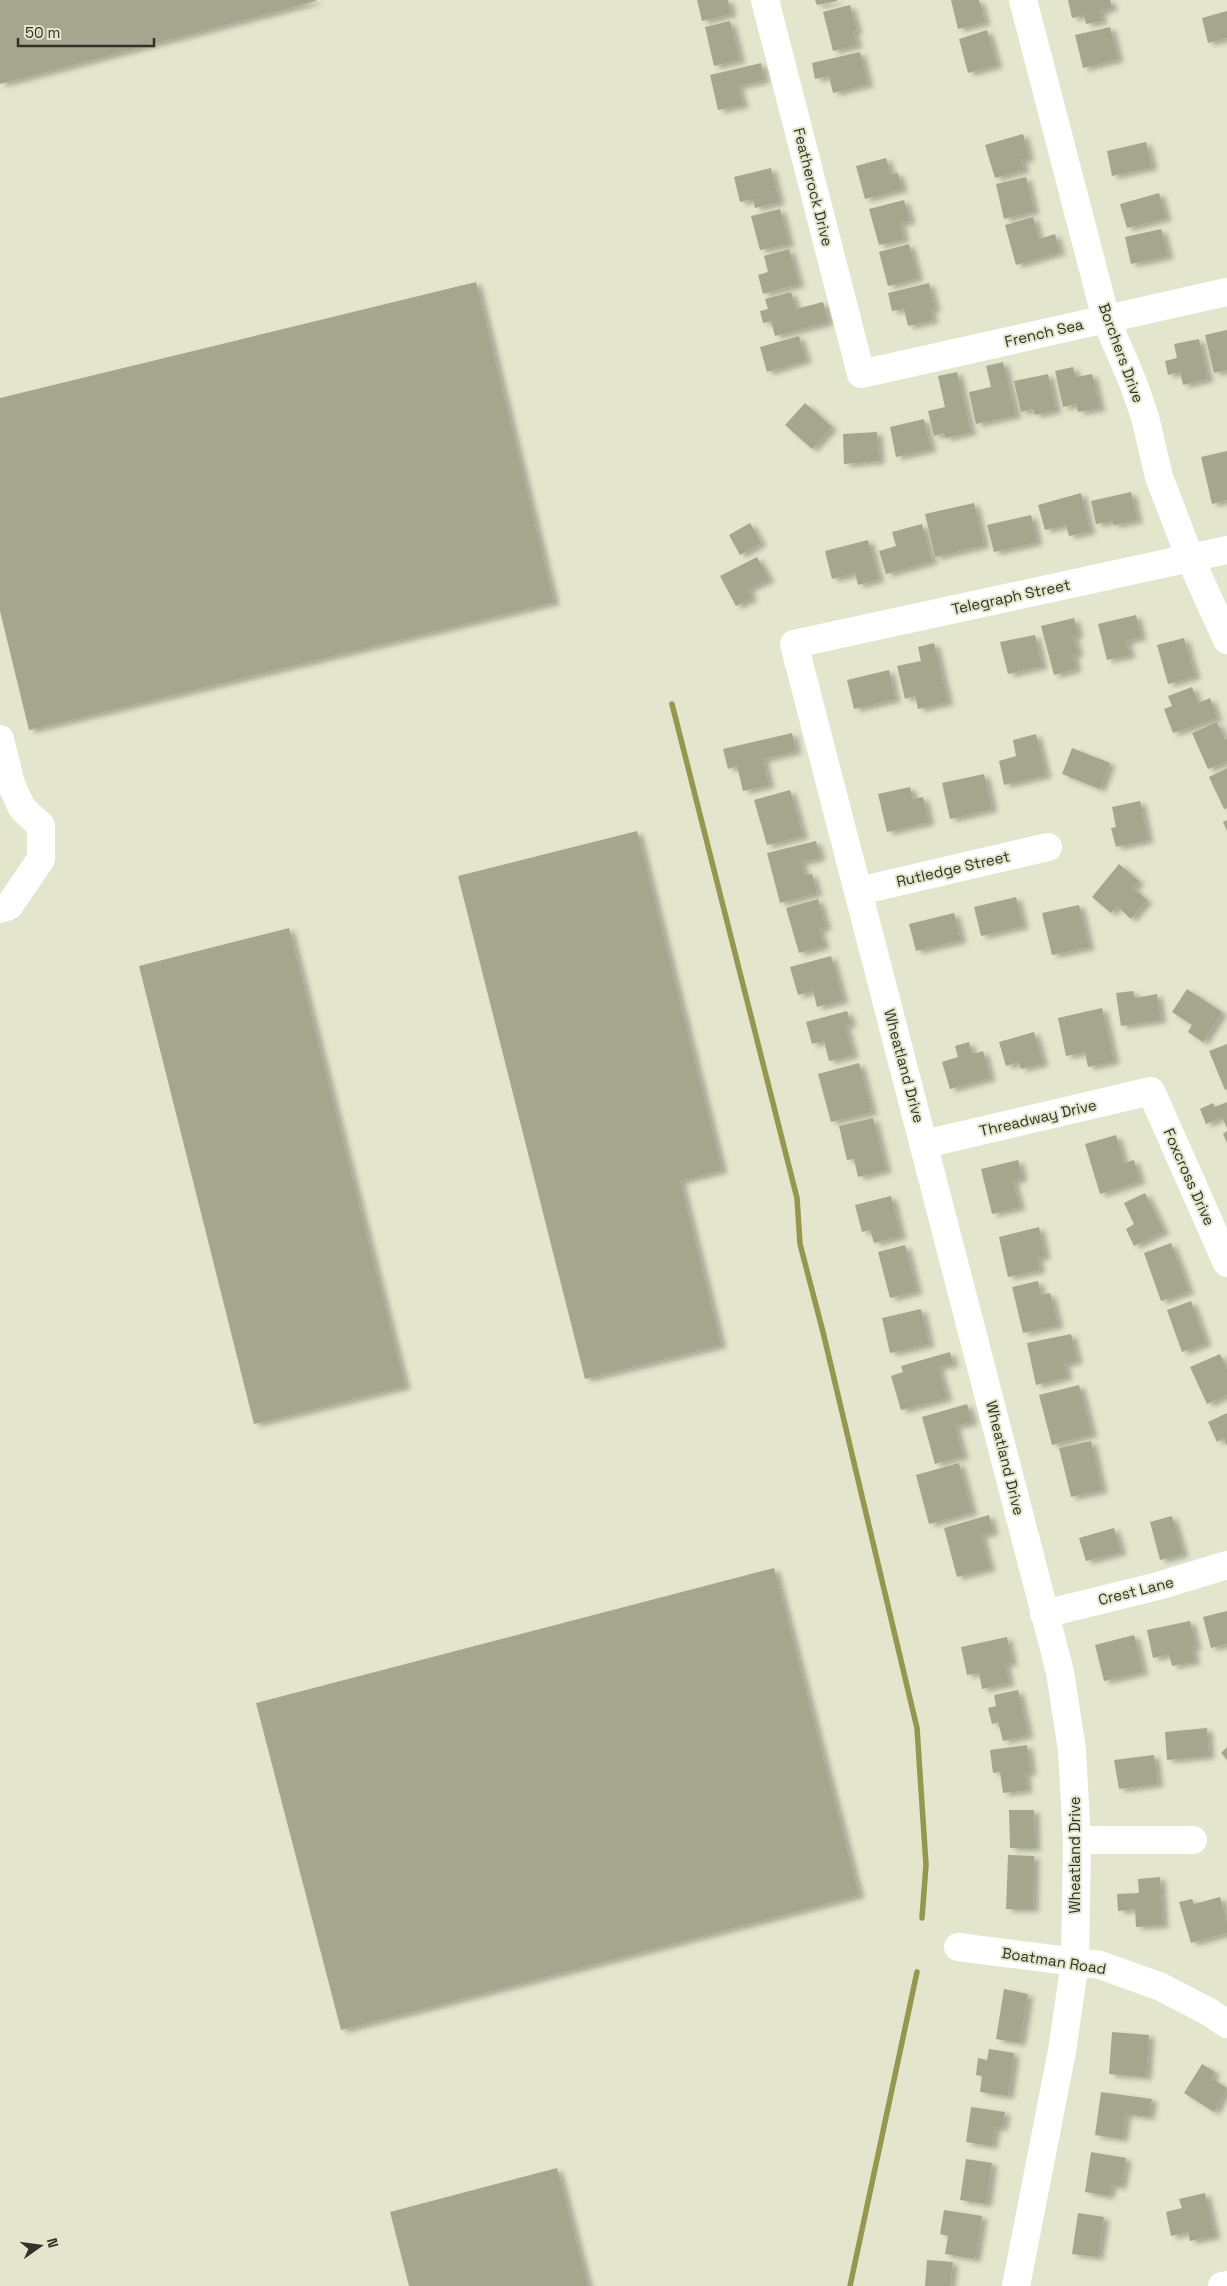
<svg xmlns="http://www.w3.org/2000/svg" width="1227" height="2286" font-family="'Space Grotesk',sans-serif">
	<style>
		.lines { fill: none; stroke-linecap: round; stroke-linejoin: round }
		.stream { stroke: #939750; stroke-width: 5.5 }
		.building { fill: #a4a68e; filter: url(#shadow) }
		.minor { stroke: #fff; stroke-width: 28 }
		.labels { text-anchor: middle; stroke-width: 4; stroke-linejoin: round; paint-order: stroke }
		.street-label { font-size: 15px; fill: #323228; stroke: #e3e6cc }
	</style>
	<defs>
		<filter id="shadow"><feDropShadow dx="5.5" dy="3" stdDeviation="2.5" flood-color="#0004"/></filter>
	</defs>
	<rect width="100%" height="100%" fill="#e3e6cc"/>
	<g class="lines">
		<g class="stream">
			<polyline points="672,704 797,1198 800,1244 823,1332 917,1728 926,1865 922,1918"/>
			<polyline points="850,2286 917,1972"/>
		</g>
	</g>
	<g class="building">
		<polygon points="0,0 316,0 316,1 0,84"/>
		<polygon points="697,0 728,0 731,14 702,21"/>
		<polygon points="815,0 837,0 837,1 817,5"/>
		<polygon points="951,0 979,0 985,22 958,29"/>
		<polygon points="1068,0 1110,0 1112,8 1100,11 1102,21 1086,24 1084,15 1072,18"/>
		<polygon points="850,5 857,31 853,32 857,45 833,51 823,12"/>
		<polygon points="1227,11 1227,38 1208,43 1202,18"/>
		<polygon points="730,21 740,60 714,66 705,27"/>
		<polygon points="1110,27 1118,59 1083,68 1075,35"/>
		<polygon points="987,30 997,65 968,73 959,39"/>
		<polygon points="860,52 868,84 833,93 829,76 815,79 812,63"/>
		<polygon points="761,63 764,80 738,86 743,105 718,110 710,75"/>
		<polygon points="1023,134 1029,158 1021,160 1024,170 995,178 985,145"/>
		<polygon points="1146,142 1152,167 1112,176 1107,151"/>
		<polygon points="886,158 891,174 898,173 902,189 865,199 856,166"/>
		<polygon points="771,168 779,202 755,208 753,199 740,202 734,177"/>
		<polygon points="1026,177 1034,211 1004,219 996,184"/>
		<polygon points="1159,193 1166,218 1127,228 1120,204"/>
		<polygon points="904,200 910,221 900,223 904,239 879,245 869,209"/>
		<polygon points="780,209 789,244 760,250 751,216"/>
		<polygon points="1033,217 1039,239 1055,234 1060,252 1016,265 1005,225"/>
		<polygon points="1161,229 1168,256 1131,264 1125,237"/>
		<polygon points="909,244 918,278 888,286 879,252"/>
		<polygon points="789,249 799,284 763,294 758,275 768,272 764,256"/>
		<polygon points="476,282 554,602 29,730 0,611 0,398"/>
		<polygon points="929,283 935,309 930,310 933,320 908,326 904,309 892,311 888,293"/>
		<polygon points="791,292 796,309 823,302 828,322 775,336 771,321 763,323 760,311 768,309 765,299"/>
		<polygon points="1227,330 1227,370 1214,373 1205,335"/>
		<polygon points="799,336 806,360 767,372 760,347"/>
		<polygon points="1199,339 1208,379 1183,385 1180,372 1168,375 1165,361 1177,358 1174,344"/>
		<polygon points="1003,362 1016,415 976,424 969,392 991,387 986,366"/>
		<polygon points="1073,367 1076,377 1092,374 1100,408 1078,412 1076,404 1063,407 1055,371"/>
		<polygon points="957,372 971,432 945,438 944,433 934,436 928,411 945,407 938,376"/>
		<polygon points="1048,374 1056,410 1035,415 1033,409 1021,412 1014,381"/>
		<polygon points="805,403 832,427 812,449 785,425"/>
		<polygon points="924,419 931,449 896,457 890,427"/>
		<polygon points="877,432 879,461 844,464 843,434"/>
		<polygon points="1227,451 1227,500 1212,504 1201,457"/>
		<polygon points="1131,492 1137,520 1114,525 1112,521 1096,524 1091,501"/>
		<polygon points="1081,493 1090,531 1069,536 1066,525 1045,530 1038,505"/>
		<polygon points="974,503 984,545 935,557 925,514"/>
		<polygon points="1031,515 1037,542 994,552 987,525"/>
		<polygon points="750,523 761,543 740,555 729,535"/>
		<polygon points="922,524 932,561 886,574 879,551 896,546 892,532"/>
		<polygon points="868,540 879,579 858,585 855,573 832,579 825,551"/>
		<polygon points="757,557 769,579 748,589 752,598 736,606 720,576"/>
		<polygon points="1136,615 1141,637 1126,641 1130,655 1107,660 1098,624"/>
		<polygon points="1074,618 1078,635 1073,636 1078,653 1073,655 1076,669 1054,675 1041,626"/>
		<polygon points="1035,635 1042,666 1008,674 1000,642"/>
		<polygon points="1184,638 1195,676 1168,684 1157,645"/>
		<polygon points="934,643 948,702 918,709 915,696 905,699 897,666 921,661 918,647"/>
		<polygon points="889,670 895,699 854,709 847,680"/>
		<polygon points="1192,687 1198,703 1210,698 1217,718 1173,733 1164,709 1172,706 1168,696"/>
		<polygon points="1217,722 1225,740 1227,739 1227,761 1208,769 1192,733"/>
		<polygon points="792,733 796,751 763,759 769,785 743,791 737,766 728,769 723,749"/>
		<polygon points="1036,734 1046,775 1004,785 999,761 1016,756 1013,740"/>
		<polygon points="1072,748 1110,763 1100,789 1062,774"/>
		<polygon points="1227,768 1227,808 1224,809 1209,777"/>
		<polygon points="984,774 992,809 950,819 942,783"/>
		<polygon points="910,787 913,799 923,797 929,822 887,832 878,794"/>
		<polygon points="790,790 803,836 767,845 754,800"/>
		<polygon points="1140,801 1148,840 1116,847 1111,828 1116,827 1112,807"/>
		<polygon points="1227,820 1227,831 1223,822"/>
		<polygon points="637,831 722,1170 680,1181 721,1345 585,1379 458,876"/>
		<polygon points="816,841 820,858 801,862 805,875 812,874 817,893 780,903 767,853"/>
		<polygon points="1119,864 1139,881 1133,888 1147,900 1131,919 1117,906 1111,913 1092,897"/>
		<polygon points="1016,897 1023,926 981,936 974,907"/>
		<polygon points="818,899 826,927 819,929 824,946 799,953 786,908"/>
		<polygon points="1079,905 1089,947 1052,955 1042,913"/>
		<polygon points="954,913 961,940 916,951 909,924"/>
		<polygon points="289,928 405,1386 254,1424 139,966"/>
		<polygon points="831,956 843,1000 817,1007 813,991 798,995 790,967"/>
		<polygon points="1187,989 1222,1012 1203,1042 1188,1032 1192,1025 1172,1012"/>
		<polygon points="1133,991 1135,998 1157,994 1161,1020 1121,1026 1116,993"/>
		<polygon points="1102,1008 1114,1061 1088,1067 1085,1052 1066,1056 1058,1018"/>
		<polygon points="847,1011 851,1024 845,1025 853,1055 829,1061 824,1041 812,1044 806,1022"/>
		<polygon points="1034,1032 1043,1063 1021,1069 1019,1062 1006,1066 999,1042"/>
		<polygon points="969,1042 972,1054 983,1051 990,1078 950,1089 942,1062 958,1057 955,1046"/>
		<polygon points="1227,1044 1227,1089 1225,1090 1209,1051"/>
		<polygon points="859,1063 872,1112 831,1122 818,1074"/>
		<polygon points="1227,1102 1227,1128 1222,1117 1206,1124 1200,1109 1213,1103 1215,1107"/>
		<polygon points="873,1118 886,1170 858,1177 854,1159 847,1160 839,1126"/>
		<polygon points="1227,1131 1227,1143 1223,1134"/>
		<polygon points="1116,1135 1124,1163 1134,1160 1140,1181 1100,1194 1085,1144"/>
		<polygon points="1018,1160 1022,1178 1013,1181 1020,1207 992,1214 981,1169"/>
		<polygon points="1145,1193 1164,1231 1134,1246 1126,1229 1134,1224 1124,1203"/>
		<polygon points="891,1196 901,1236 874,1243 870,1230 862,1232 855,1205"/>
		<polygon points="1039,1227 1045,1256 1037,1258 1040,1270 1008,1277 999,1237"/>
		<polygon points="1171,1243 1189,1291 1161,1301 1144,1253"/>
		<polygon points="905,1245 917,1291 890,1298 878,1252"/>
		<polygon points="1038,1281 1041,1295 1050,1293 1058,1325 1023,1333 1012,1287"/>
		<polygon points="1191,1301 1206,1343 1182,1352 1167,1310"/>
		<polygon points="921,1309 929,1344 890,1353 882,1318"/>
		<polygon points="1071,1334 1077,1361 1064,1364 1067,1377 1036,1385 1027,1343"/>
		<polygon points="950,1352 953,1364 938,1367 947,1398 901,1410 891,1376 903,1372 901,1366"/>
		<polygon points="1220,1354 1227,1369 1227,1395 1207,1404 1190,1367"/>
		<polygon points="1079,1385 1092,1434 1052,1445 1039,1395"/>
		<polygon points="967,1404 972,1422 955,1426 963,1456 935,1464 922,1417"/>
		<polygon points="1227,1413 1227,1446 1224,1438 1217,1442 1208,1422"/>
		<polygon points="1091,1441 1102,1490 1071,1497 1059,1448"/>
		<polygon points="959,1463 972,1512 929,1524 916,1475"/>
		<polygon points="989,1515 993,1532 981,1535 990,1568 957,1577 944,1528"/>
		<polygon points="1172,1516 1183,1554 1160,1560 1150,1522"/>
		<polygon points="1114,1528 1121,1552 1086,1561 1079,1538"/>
		<polygon points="774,1568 859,1895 341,2030 256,1703"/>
		<polygon points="1227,1611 1227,1644 1211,1648 1203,1617"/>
		<polygon points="1190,1621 1196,1647 1191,1648 1195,1661 1172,1666 1169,1654 1153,1658 1147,1630"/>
		<polygon points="1134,1635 1143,1672 1104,1681 1095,1645"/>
		<polygon points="1007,1637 1012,1663 1005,1664 1009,1683 982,1689 979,1673 967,1675 961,1647"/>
		<polygon points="1018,1690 1028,1735 1003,1741 998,1722 992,1724 988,1708 996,1706 994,1695"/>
		<polygon points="1207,1728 1209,1756 1167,1760 1165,1732"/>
		<polygon points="1027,1745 1031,1772 1025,1773 1027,1790 1003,1793 1000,1772 993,1773 990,1750"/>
		<polygon points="1227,1747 1227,1760 1221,1753"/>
		<polygon points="1154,1755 1158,1784 1119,1789 1114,1760"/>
		<polygon points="1009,1810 1034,1810 1035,1848 1010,1848"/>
		<polygon points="1008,1855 1034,1856 1033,1909 1006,1909"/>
		<polygon points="1160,1877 1163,1925 1136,1927 1135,1909 1118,1911 1117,1894 1139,1893 1138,1879"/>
		<polygon points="1220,1897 1227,1921 1227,1933 1191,1943 1179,1902 1192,1899 1194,1904"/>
		<polygon points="1004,1989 1028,1994 1020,2043 996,2039"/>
		<polygon points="1112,2032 1149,2035 1146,2077 1109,2074"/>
		<polygon points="989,2049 1014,2053 1008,2096 980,2092 982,2076 976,2075 978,2058 987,2060"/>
		<polygon points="1202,2064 1215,2072 1211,2078 1227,2088 1214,2112 1184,2093"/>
		<polygon points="1101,2092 1152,2099 1149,2117 1126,2114 1122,2139 1095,2135"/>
		<polygon points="971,2107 1005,2112 1002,2128 995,2127 992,2146 966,2142"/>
		<polygon points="1091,2152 1126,2158 1121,2186 1111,2185 1109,2196 1085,2192"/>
		<polygon points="966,2159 992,2163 986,2204 960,2200"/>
		<polygon points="557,2168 588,2286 409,2286 390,2212"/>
		<polygon points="1205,2193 1215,2236 1190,2241 1188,2232 1171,2236 1166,2212 1182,2208 1179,2199"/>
		<polygon points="944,2210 982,2216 975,2259 945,2254 948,2236 940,2234"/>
		<polygon points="1078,2213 1104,2217 1098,2257 1072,2254"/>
		<polygon points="927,2260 953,2262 950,2286 925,2286"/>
	</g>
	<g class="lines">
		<g class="minor">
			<polyline points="765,0 861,374 1227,292"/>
			<polyline points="1023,0 1106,319 1134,385 1145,417 1159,477 1190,558 1227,640"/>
			<polyline points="0,739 11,784 22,808 41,826 41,859 9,906 0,909"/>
			<polyline points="859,891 1048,847"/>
			<polyline points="925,1144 1151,1091 1227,1263"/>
			<polyline points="1044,1614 1158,1586 1227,1565"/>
			<polyline points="1077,1840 1193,1840"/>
			<polyline points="958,1947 1100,1965 1161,1987 1209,2012 1227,2024"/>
			<polyline points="1016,2286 1062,2051 1075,1962 1077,1840 1072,1750 1060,1672 794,644 1227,550"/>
			<polyline points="1222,2286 1227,2285"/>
		</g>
	</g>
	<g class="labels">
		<g class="street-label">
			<text transform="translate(813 187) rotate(76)" y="5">Featherock Drive</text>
			<text transform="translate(1044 333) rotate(-13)" y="5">French Sea</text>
			<text transform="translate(1121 353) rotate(70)" y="5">Borchers Drive</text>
			<text transform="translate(1011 597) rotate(-12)" y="5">Telegraph Street</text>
			<text transform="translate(953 869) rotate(-13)" y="5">Rutledge Street</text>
			<text transform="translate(904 1066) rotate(75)" y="5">Wheatland Drive</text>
			<text transform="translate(1038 1118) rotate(-13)" y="5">Threadway Drive</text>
			<text transform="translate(1189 1177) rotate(66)" y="5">Foxcross Drive</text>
			<text transform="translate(1005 1458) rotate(76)" y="5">Wheatland Drive</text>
			<text transform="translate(1136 1591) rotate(-14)" y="5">Crest Lane</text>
			<text transform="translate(1075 1855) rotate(-90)" y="5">Wheatland Drive</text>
			<text transform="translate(1054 1961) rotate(9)" y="5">Boatman Road</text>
		</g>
	</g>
	<g transform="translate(40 2246) rotate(76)" stroke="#e3e6cc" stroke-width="4" paint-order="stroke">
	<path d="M0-4L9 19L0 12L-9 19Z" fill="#323228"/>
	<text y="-8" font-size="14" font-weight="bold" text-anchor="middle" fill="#323228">N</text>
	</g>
	<path d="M18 38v8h136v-8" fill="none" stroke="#323228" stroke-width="2.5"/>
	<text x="25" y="38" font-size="15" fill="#323228" stroke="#e3e6cc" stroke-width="4" paint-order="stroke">50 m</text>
</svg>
